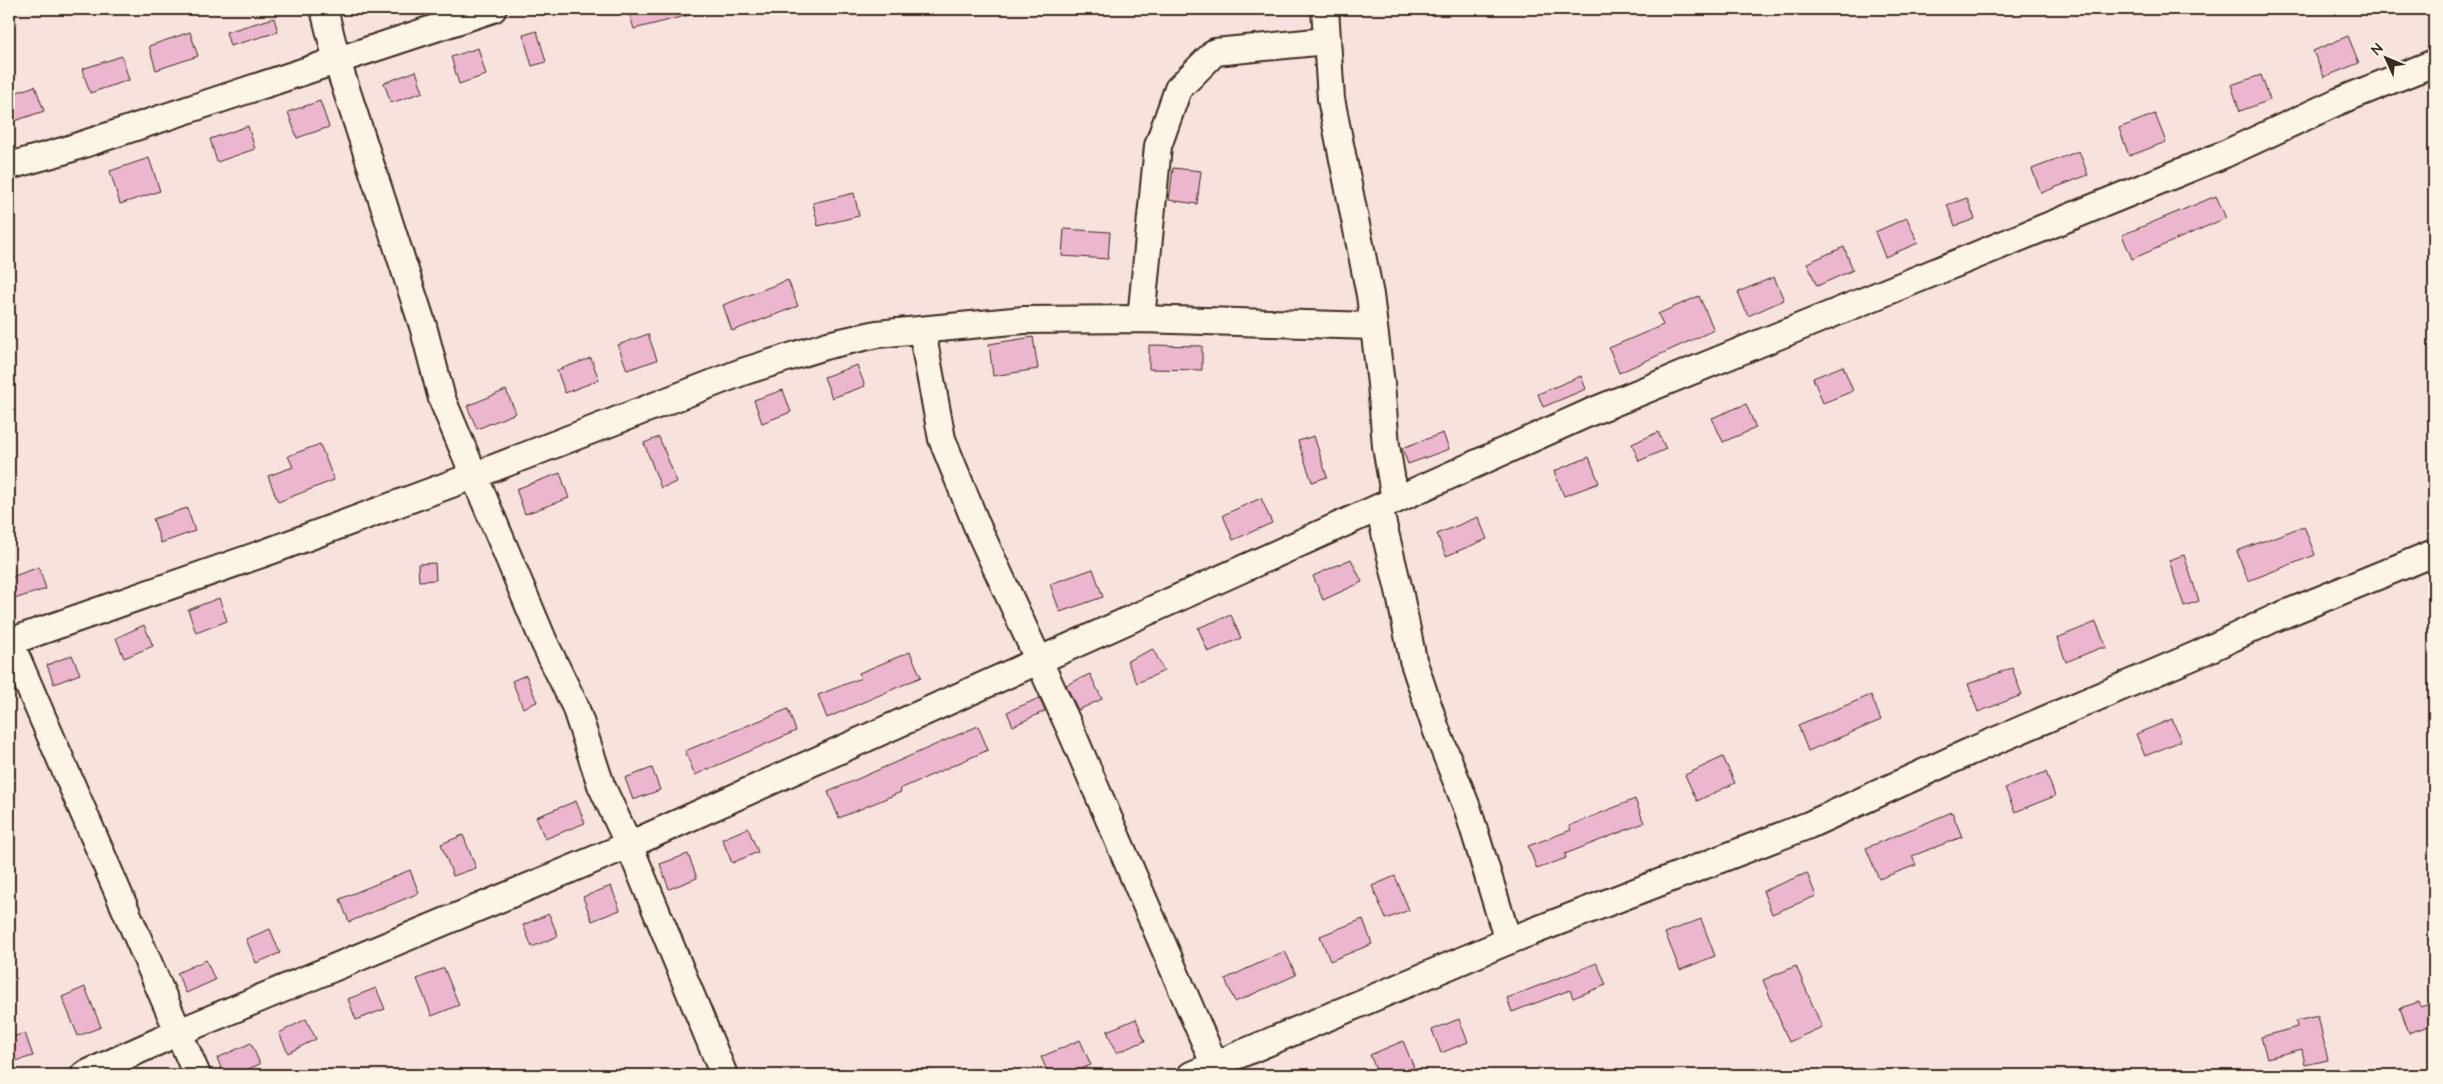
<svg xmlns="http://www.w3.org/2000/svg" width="2443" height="1084" font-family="'Architects Daughter',sans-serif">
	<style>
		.building { fill: #ecb6cf; stroke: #3b2a1e }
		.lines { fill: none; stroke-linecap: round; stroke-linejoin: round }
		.minor-casing { stroke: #3b2a1e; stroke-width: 30 }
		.minor { stroke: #fcf5e5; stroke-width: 26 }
	</style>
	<rect width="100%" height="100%" fill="#f7e2de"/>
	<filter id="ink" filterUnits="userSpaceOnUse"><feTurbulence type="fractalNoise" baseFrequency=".02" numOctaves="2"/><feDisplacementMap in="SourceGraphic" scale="10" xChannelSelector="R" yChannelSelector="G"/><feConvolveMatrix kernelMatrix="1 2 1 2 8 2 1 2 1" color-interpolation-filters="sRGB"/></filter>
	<g filter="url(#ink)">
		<g class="building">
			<polygon points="628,9 692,9 693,14 634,29"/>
			<polygon points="274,18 278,32 230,46 226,32"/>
			<polygon points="537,31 546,62 532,66 523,35"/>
			<polygon points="190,32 198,56 156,70 149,46"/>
			<polygon points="2348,36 2359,63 2324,77 2313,51"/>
			<polygon points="478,48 486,75 459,84 451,57"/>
			<polygon points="122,56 129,80 90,93 82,69"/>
			<polygon points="416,71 423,92 391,103 384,83"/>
			<polygon points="2261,75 2270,100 2240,111 2231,85"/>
			<polygon points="35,86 44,111 9,123 9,95"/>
			<polygon points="320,101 329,127 297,138 288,112"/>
			<polygon points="2155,114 2166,142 2129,156 2119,128"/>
			<polygon points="248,126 255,149 217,162 210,139"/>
			<polygon points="2079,151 2088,175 2041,193 2032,169"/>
			<polygon points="149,158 160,191 120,204 110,171"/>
			<polygon points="1173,168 1201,171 1197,204 1169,200"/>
			<polygon points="854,193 859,216 818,226 813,203"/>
			<polygon points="2216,196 2226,218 2132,259 2122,235"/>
			<polygon points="1967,198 1975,219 1955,226 1947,205"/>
			<polygon points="1907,218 1918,243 1885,257 1875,232"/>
			<polygon points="1064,229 1110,232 1108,259 1062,256"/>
			<polygon points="1844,247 1853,270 1817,286 1807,263"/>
			<polygon points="1774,277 1784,300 1748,316 1738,292"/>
			<polygon points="788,280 798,306 732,331 723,305"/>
			<polygon points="1699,296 1714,330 1619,373 1609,348 1663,325 1658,314"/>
			<polygon points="648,334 657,360 627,370 618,345"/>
			<polygon points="1033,337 1038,369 993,376 989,344"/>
			<polygon points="1149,345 1202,346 1202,370 1149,369"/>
			<polygon points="591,358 599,380 565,393 557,370"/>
			<polygon points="857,365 865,386 832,398 824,377"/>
			<polygon points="1843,366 1853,391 1823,403 1813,378"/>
			<polygon points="1581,376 1586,389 1543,407 1538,394"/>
			<polygon points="506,390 516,413 477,429 467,406"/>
			<polygon points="783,390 791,412 762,423 754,400"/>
			<polygon points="1746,404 1756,428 1723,442 1712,418"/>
			<polygon points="1658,432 1666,449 1639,461 1632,444"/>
			<polygon points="1443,433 1449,449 1408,464 1402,448"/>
			<polygon points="1314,436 1327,477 1312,482 1298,441"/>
			<polygon points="659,437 677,482 661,488 644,443"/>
			<polygon points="320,444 334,480 278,502 268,476 293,467 288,456"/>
			<polygon points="1589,457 1599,483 1564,496 1554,471"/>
			<polygon points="560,473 569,498 525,514 516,489"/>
			<polygon points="1261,498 1272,523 1233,540 1223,515"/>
			<polygon points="187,508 195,531 161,543 153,519"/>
			<polygon points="1478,517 1487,539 1446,556 1437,534"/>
			<polygon points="2304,526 2315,555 2248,581 2237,551"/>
			<polygon points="2184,555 2199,601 2184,606 2169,560"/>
			<polygon points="1351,559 1362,582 1323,600 1313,576"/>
			<polygon points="435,563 436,580 419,581 418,564"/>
			<polygon points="39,567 46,589 14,599 9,578"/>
			<polygon points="1093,569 1103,597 1060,612 1050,584"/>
			<polygon points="219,598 227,621 196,633 188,610"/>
			<polygon points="1231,615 1241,638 1208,652 1198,628"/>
			<polygon points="2096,622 2107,648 2100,648 2066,662 2057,638"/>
			<polygon points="144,625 153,646 124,658 116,638"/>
			<polygon points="1153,649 1164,671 1137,683 1127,661"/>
			<polygon points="910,652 921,677 827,718 818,695 861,678 859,673"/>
			<polygon points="72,655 80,674 54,684 47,665"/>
			<polygon points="2012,668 2022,695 1978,712 1968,684"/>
			<polygon points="1090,674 1102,699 1078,710 1066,685"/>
			<polygon points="526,675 537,702 523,708 512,681"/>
			<polygon points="1871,695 1881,720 1808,751 1798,725"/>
			<polygon points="1039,698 1045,711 1013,726 1007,712"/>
			<polygon points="788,709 796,731 695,775 685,751"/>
			<polygon points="2172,719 2181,741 2145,756 2136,734"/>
			<polygon points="978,726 988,750 900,789 901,792 839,818 828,792"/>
			<polygon points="1723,757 1735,783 1697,801 1685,775"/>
			<polygon points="652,768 660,790 633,800 625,778"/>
			<polygon points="2046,772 2055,796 2015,812 2005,788"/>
			<polygon points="1635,799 1644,823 1565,854 1566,858 1537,869 1528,846 1571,830 1569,826"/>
			<polygon points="576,801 585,823 545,839 536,817"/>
			<polygon points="1952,812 1962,837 1912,856 1916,865 1879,879 1866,848"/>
			<polygon points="748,828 758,852 732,863 722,839"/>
			<polygon points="463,835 476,868 453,876 441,844"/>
			<polygon points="688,854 697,878 669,889 660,864"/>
			<polygon points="410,870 419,893 349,922 340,899"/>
			<polygon points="1807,873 1816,896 1772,914 1763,891"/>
			<polygon points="1395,876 1409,910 1386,919 1372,886"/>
			<polygon points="611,886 620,910 592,921 583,897"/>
			<polygon points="549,914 558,936 532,947 523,925"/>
			<polygon points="1363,919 1372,944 1330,961 1320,936"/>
			<polygon points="1701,919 1715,956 1680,970 1665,933"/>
			<polygon points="270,929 280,953 256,963 246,939"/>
			<polygon points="1285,951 1296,975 1235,1002 1225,979"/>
			<polygon points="206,960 215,980 186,993 177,973"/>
			<polygon points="1597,963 1606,985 1573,998 1570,990 1512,1012 1507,998"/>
			<polygon points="1796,966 1822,1027 1789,1042 1763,980"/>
			<polygon points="444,968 459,1005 432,1016 417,979"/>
			<polygon points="85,987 101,1027 78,1036 62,997"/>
			<polygon points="376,988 385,1009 356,1020 348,999"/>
			<polygon points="2419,1002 2421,1007 2434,1002 2434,1024 2409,1033 2400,1008"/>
			<polygon points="2318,1016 2328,1060 2305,1065 2302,1049 2267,1058 2261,1037 2297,1027 2296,1021"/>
			<polygon points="306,1019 316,1039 288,1053 279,1033"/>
			<polygon points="1136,1019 1145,1041 1116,1053 1107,1031"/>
			<polygon points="1459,1019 1468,1042 1441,1053 1432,1030"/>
			<polygon points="25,1033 33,1056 9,1063 9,1038"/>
			<polygon points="1080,1040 1091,1065 1067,1075 1049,1075 1041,1057"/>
			<polygon points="1403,1041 1417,1075 1378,1075 1370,1055"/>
			<polygon points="251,1043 260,1064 234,1075 224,1075 217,1058"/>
		</g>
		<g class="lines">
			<defs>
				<g id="minor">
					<polyline points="324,9 337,61 423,326 442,399 544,642 575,706 601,785 629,845 724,1075"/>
					<polyline points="1325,9 1331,99 1370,295 1381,384 1386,446 1395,500"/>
					<polyline points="9,166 63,151 493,9"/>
					<polyline points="1141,319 1158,146 1178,89 1215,52 1326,41"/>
					<polyline points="922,331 942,439 977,526 1072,733 1219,1075"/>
					<polyline points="1379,508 1399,590 1413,660 1436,729 1468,810 1508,941"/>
					<polyline points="9,640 197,1075"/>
					<polyline points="9,642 270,551 473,476 742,372 828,345 877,334 1024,320 1141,319 1372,326"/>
					<polyline points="84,1075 179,1032 629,845 1591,412 2225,154 2337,102 2434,63"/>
					<polyline points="1191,1075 1508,941 1809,825 1969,752 2194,656 2275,618 2434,553"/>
				</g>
			</defs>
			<use href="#minor" class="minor-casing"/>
			<use href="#minor" class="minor"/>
		</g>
	</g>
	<rect width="2443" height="1084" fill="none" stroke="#fcf5e5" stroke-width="30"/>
	<rect x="15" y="15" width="2413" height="1054" fill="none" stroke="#3b2a1e" stroke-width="2" filter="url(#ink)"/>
	<g transform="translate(2386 58) rotate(314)" stroke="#fcf5e5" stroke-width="4" paint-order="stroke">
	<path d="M0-4L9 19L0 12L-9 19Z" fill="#3b2a1e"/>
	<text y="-8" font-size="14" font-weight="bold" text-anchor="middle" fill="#3b2a1e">N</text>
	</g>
</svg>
